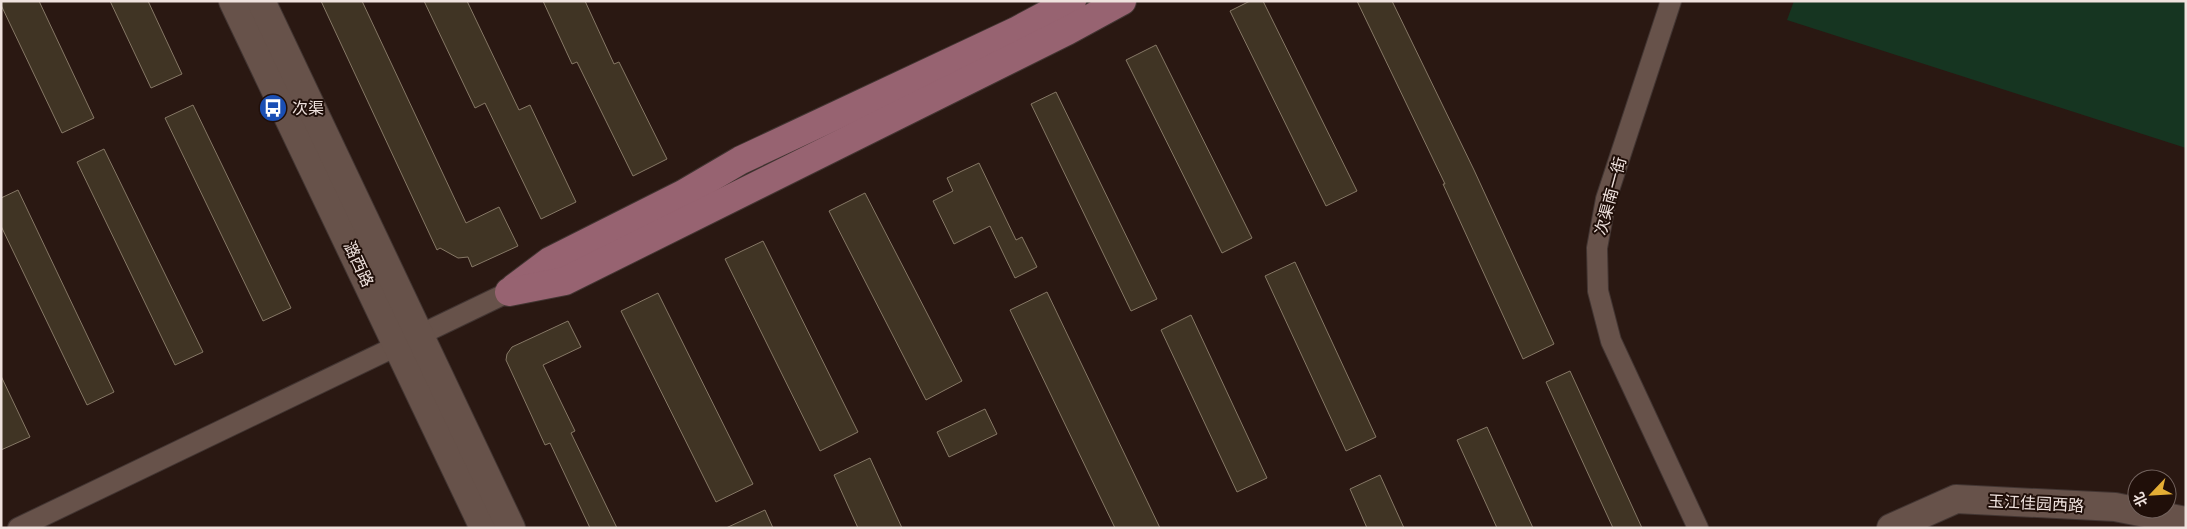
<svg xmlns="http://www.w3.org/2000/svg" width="2187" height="529" font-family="Ubuntu,'Noto Sans SC',sans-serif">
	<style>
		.green { fill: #163521 }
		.building { fill: #403424; stroke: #867866 }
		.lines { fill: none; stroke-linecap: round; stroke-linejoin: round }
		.street-casing { stroke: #423532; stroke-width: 22 }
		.secondary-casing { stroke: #423532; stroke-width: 30 }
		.primary-casing { stroke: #423532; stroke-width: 30 }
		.street { stroke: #67524a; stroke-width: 20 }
		.secondary { stroke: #67524a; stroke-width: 28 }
		.primary { stroke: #976371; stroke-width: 28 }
		.labels { text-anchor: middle; stroke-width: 4; stroke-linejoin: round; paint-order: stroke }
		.poi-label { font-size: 16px; fill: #efe2de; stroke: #200f09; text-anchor: start }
		.street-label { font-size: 16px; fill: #efe2de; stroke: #200f09 }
	</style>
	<rect width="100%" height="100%" fill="#2a1812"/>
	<polygon class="green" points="1794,1 2186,1 2186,148 1787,20"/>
	<g class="building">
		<polygon points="1,1 39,1 94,118 62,133 1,5"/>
		<polygon points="110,1 148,1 182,74 151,88"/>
		<polygon points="321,1 362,1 466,223 499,207 518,246 472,267 468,257 458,258 440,248 437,250"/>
		<polygon points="424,1 467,1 519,110 530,105 576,202 541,219 485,103 475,108"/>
		<polygon points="543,1 585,1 614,64 619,62 667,159 633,176 577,62 572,64"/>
		<polygon points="1250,1 1263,1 1357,191 1326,206 1230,11"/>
		<polygon points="1357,1 1392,1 1474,170 1554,344 1523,359 1443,184 1445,184"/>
		<polygon points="1156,45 1252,238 1222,253 1126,60"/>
		<polygon points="1056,92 1157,299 1131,311 1031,104"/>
		<polygon points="193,105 291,308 263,321 165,118"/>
		<polygon points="104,149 203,352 175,365 77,162"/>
		<polygon points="979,163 1016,240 1022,237 1037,267 1015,278 990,226 954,244 933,201 953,191 947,178"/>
		<polygon points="18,190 114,392 87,405 1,226 1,198"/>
		<polygon points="865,193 962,381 926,400 829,211"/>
		<polygon points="763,241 858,432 820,451 725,259"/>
		<polygon points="1295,262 1376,437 1346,451 1265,276"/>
		<polygon points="1047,292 1160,528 1115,528 1010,310"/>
		<polygon points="658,293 753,484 716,502 621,311"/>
		<polygon points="1191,315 1267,478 1237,492 1161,330"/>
		<polygon points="568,321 581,347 543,365 575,431 571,433 617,528 590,528 550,443 545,445 506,360 507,354 512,347"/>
		<polygon points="1570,371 1642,528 1613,528 1546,382"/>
		<polygon points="1,376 30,437 1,450"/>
		<polygon points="985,409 997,434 949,457 937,432"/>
		<polygon points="1487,427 1533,528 1497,528 1457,440"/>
		<polygon points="870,458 902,528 858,528 834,475"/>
		<polygon points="1380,475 1404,528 1367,528 1350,489"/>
		<polygon points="765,510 773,528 726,528"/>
	</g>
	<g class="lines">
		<defs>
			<g id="street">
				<polyline points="1671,1 1606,199 1597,248 1598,291 1611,341 1698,528"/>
				<polyline points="18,528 509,292"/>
			</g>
			<g id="secondary">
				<polyline points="233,1 484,528"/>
				<polyline points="261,1 511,528"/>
				<polyline points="1891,528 1956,499 2115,507 2186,521"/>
			</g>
			<g id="primary">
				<polyline points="514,288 550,261 683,194 741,160 1016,31 1072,1"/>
				<polyline points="509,292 565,281 1067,31 1122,1"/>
			</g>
		</defs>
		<use href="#street" class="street-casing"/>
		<use href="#secondary" class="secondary-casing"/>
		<use href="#primary" class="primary-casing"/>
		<use href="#street" class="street"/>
		<use href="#secondary" class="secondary"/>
		<use href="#primary" class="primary"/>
	</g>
	<defs>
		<symbol id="bus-disc" viewBox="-11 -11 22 22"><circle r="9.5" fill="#1a4fb4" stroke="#200f09"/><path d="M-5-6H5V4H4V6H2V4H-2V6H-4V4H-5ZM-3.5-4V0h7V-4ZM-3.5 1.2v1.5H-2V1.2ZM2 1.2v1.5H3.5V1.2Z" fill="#fff"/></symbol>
	</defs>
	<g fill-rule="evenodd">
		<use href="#bus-disc" x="257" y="92" width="32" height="32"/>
	</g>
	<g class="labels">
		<g class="poi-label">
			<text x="292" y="114">次渠</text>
		</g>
		<g class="street-label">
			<text transform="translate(1610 196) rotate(-75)" y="6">次渠南一街</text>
			<text transform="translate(359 264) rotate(65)" y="6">潞西路</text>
			<text transform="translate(2036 503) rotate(3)" y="6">玉江佳园西路</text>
		</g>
	</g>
	<rect width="2187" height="529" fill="none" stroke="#efe2de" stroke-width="5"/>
	<g transform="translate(2152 494) rotate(245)"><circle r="24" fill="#200f09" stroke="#73635e"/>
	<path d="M0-4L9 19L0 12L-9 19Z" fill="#e4ae35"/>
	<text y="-8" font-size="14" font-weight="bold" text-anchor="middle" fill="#efe2de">北</text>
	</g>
</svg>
